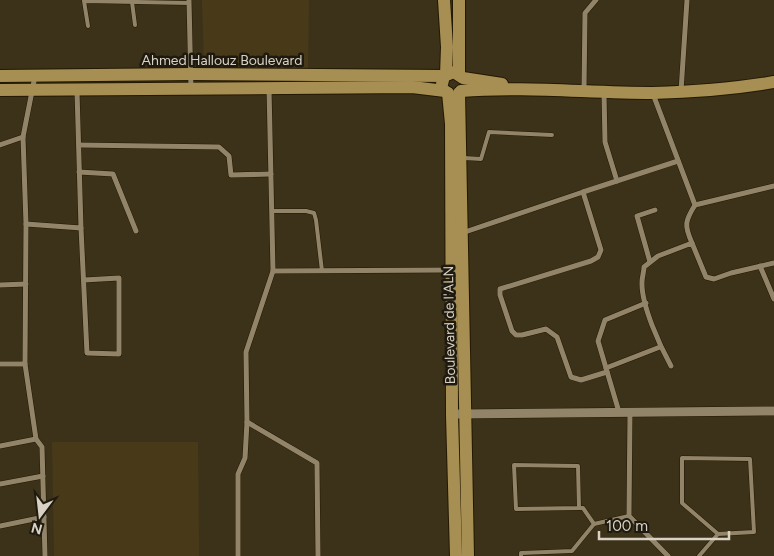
<svg xmlns="http://www.w3.org/2000/svg" width="774" height="556" font-family="Figtree,sans-serif">
	<style>
		.built { fill: #483a19 }
		.lines { fill: none; stroke-linecap: round; stroke-linejoin: round }
		.service-casing { stroke: #231902; stroke-width: 5 }
		.minor-casing { stroke: #231902; stroke-width: 6 }
		.tertiary-casing { stroke: #231902; stroke-width: 10 }
		.primary-casing { stroke: #231902; stroke-width: 14 }
		.service { stroke: #918469; stroke-width: 4 }
		.minor { stroke: #918469; stroke-width: 5 }
		.tertiary { stroke: #918469; stroke-width: 9 }
		.primary { stroke: #a78e52; stroke-width: 12 }
		.labels { text-anchor: middle; stroke-width: 5; stroke-linejoin: round; paint-order: stroke }
		.street-label { font-size: 14px; fill: #d9d2c4; stroke: #1f1a0f }
	</style>
	<rect width="100%" height="100%" fill="#3c3119"/>
	<g class="built">
		<polygon points="202,0 309,0 308,68 204,68"/>
		<polygon points="52,442 198,442 199,556 54,556"/>
	</g>
	<g class="lines">
		<defs>
			<g id="service">
				<polyline points="132,2 135,25"/>
				<polyline points="88,26 84,1 189,3"/>
				<polyline points="464,158 481,159 489,132 552,135"/>
				<polyline points="272,211 306,211 314,213 316,220 322,271"/>
				<polyline points="594,524 629,516"/>
				<polyline points="521,556 521,553 572,551 594,524 583,508 579,508 516,509 514,465 578,466 579,508"/>
				<polyline points="699,556 718,534 754,532 750,459 682,458 682,503 718,534"/>
			</g>
			<g id="minor">
				<polyline points="189,0 191,88"/>
				<polyline points="35,76 23,137 26,224 25,364 36,439 42,447 45,556"/>
				<polyline points="584,90 585,13 596,0"/>
				<polyline points="681,91 687,0"/>
				<polyline points="604,93 605,142 617,181"/>
				<polyline points="653,94 695,205 774,186"/>
				<polyline points="0,145 23,137"/>
				<polyline points="79,145 219,147 229,156 231,175 271,174"/>
				<polyline points="79,172 113,174 136,231"/>
				<polyline points="26,224 81,228 77,91"/>
				<polyline points="81,228 87,353 119,354 119,278 84,280"/>
				<polyline points="462,233 583,192"/>
				<path d="M692 243C684 225 685 221 695 205"/>
				<polyline points="650,262 637,216 655,210"/>
				<polyline points="760,266 774,299"/>
				<polyline points="273,271 451,270"/>
				<polyline points="0,285 26,284"/>
				<polyline points="0,364 25,364"/>
				<path d="M671 366C660 346 641 305 642 282 642 277 644 272 644 267L658 256 692 243 706 277 714 279 731 273 774 263"/>
				<polyline points="606,368 660,347"/>
				<polyline points="607,372 581,380 571,377 557,337 546,329 522,335 516,335 512,331 500,295 500,289 591,261 598,257 601,250 583,192 678,161"/>
				<polyline points="619,412 598,341 605,320 646,303"/>
				<polyline points="630,412 629,516 668,556"/>
				<polyline points="247,422 317,463 318,556"/>
				<polyline points="0,446 36,439"/>
				<polyline points="0,484 43,476"/>
				<polyline points="0,526 44,517"/>
				<polyline points="238,556 238,474 245,458 247,422 246,352 273,271 269,88"/>
			</g>
			<polyline id="tertiary" points="459,414 774,411"/>
			<g id="primary">
				<polyline points="444,0 447,47 446,75"/>
				<polyline points="459,74 459,0"/>
				<polyline points="0,76 191,74 444,76"/>
				<polyline points="442,84 444,76 454,72 463,78 502,84"/>
				<polyline points="0,90 412,87 445,91"/>
				<path d="M461 91C524 86 588 93 652 93 693 92 734 89 774 82"/>
				<polyline points="448,93 451,124 452,415 456,556"/>
				<polyline points="459,93 468,556"/>
			</g>
		</defs>
		<use href="#service" class="service-casing"/>
		<use href="#minor" class="minor-casing"/>
		<use href="#tertiary" class="tertiary-casing"/>
		<use href="#primary" class="primary-casing"/>
		<use href="#service" class="service"/>
		<use href="#minor" class="minor"/>
		<use href="#tertiary" class="tertiary"/>
		<use href="#primary" class="primary"/>
	</g>
	<g class="labels">
		<g class="street-label">
			<text x="222" y="65">Ahmed Hallouz Boulevard</text>
			<text transform="translate(449 325) rotate(-91)" y="5">Boulevard de l'ALN</text>
		</g>
	</g>
	<g transform="translate(40 516) rotate(195)" stroke="#1f1a0f" stroke-width="4" paint-order="stroke">
	<path d="M0-4L9 19L0 12L-9 19Z" fill="#d9d2c4"/>
	<text y="-8" font-size="14" font-weight="bold" text-anchor="middle" fill="#d9d2c4">N</text>
	</g>
	<path d="M599 531v8h130v-8" fill="none" stroke="#d9d2c4" stroke-width="2.5"/>
	<text x="606" y="531" font-size="15" fill="#d9d2c4" stroke="#1f1a0f" stroke-width="4" paint-order="stroke">100 m</text>
</svg>
